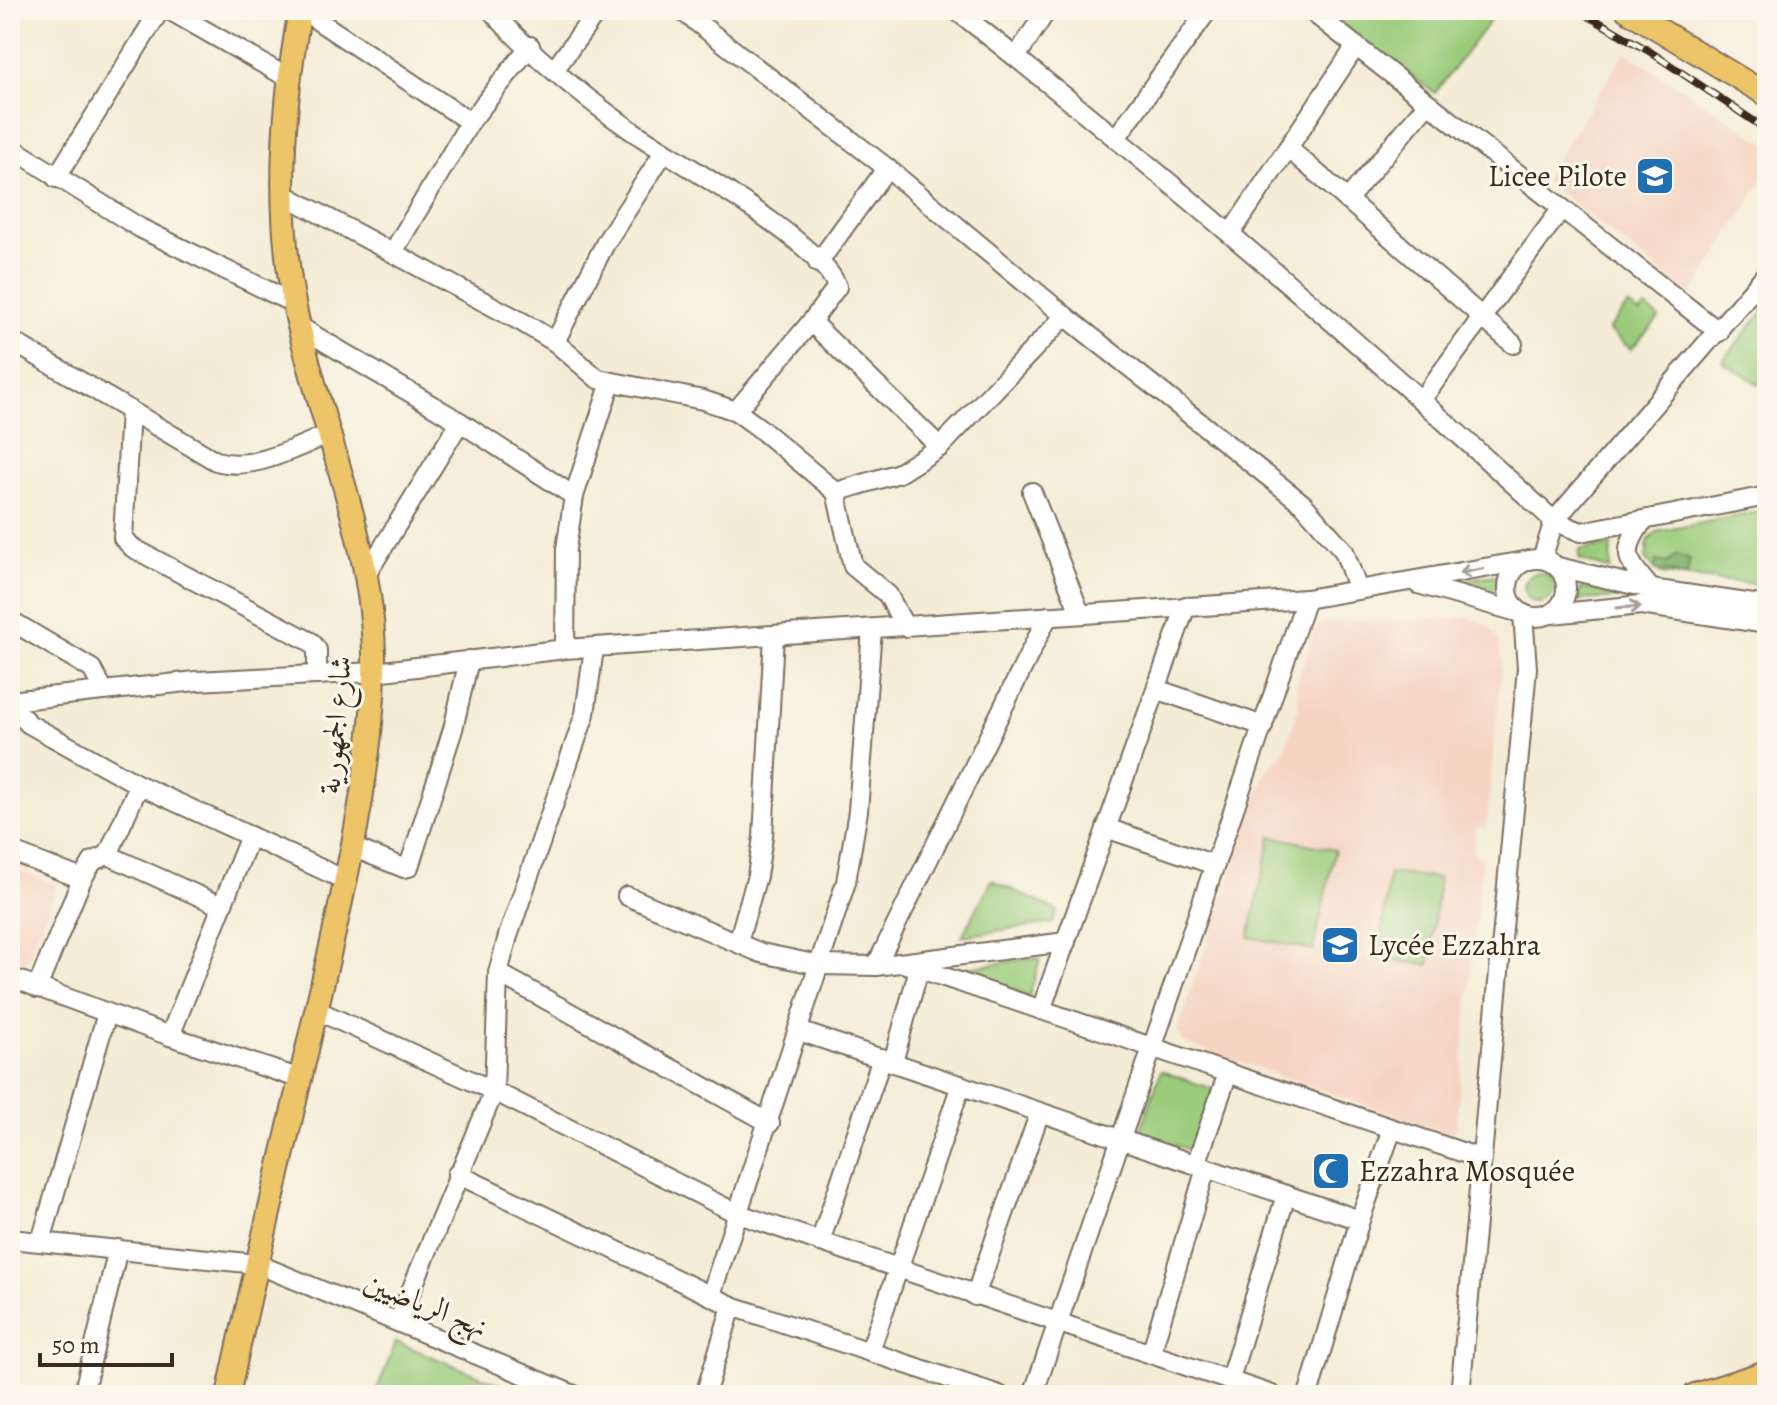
<svg xmlns="http://www.w3.org/2000/svg" width="1777" height="1405" font-family="Alegreya,Amiri,serif">
	<style>
		.built { fill: #f5d3c1 }
		.green { fill: #9bcc7c; stroke: #6b7b4d; stroke-width: 2 }
		.forest { fill: #7cb06c; stroke: #5c6d45; stroke-width: 2 }
		.lines { fill: none; stroke-linecap: round; stroke-linejoin: round }
		.minor-casing { stroke: #7c6e5e; stroke-width: 22 }
		.major-casing { stroke: #7c6e5e; stroke-width: 26 }
		.minor { stroke: #fff; stroke-width: 18 }
		.major { stroke: #eec469; stroke-width: 22 }
		.rail-casing { stroke: #3b2a1e; stroke-width: 8 }
		.rail { stroke: #fbf7ec; stroke-width: 5; stroke-dasharray: 15; stroke-linecap: butt }
		.oneway { stroke: #a79f9a }
		.labels { text-anchor: middle; stroke-width: 6; stroke-linejoin: round; paint-order: stroke }
		.poi-label { font-size: 30px; fill: #3b2a1e; stroke: #fbf7ec; text-anchor: start }
		.street-label { font-size: 30px; fill: #3b2a1e; stroke: #fbf7ec }
	</style>
	<rect width="100%" height="100%" fill="#fbf7ec"/>
	<filter id="ink" filterUnits="userSpaceOnUse"><feTurbulence type="fractalNoise" baseFrequency=".0125" numOctaves="2"/><feDisplacementMap in="SourceGraphic" scale="16" xChannelSelector="R" yChannelSelector="G"/><feConvolveMatrix kernelMatrix="1 2 1 2 8 2 1 2 1" color-interpolation-filters="sRGB"/></filter>
	<filter id="wash" filterUnits="userSpaceOnUse"><feTurbulence type="fractalNoise" baseFrequency=".006" numOctaves="4" result="noise"/><feDisplacementMap in="SourceGraphic" scale="32" xChannelSelector="R" yChannelSelector="G"/><feGaussianBlur stdDeviation="1.8" result="paint"/><feColorMatrix in="noise" values="0 0 0 0 0 0 0 0 0 0 0 0 0 0 0 0 0 1.4 0 .05"/><feComposite in="paint" operator="in"/></filter>
	<g filter="url(#wash)">
		<rect width="100%" height="100%" fill="#f4ecd6"/>
		<g class="built">
			<polygon points="1625,52 1767,144 1767,173 1691,296 1544,180"/>
			<polygon points="1468,617 1489,626 1498,640 1502,661 1486,828 1476,827 1473,853 1482,859 1456,1129 1449,1134 1182,1042 1177,1030 1266,771 1283,755 1299,707 1296,685 1314,629 1327,622"/>
			<polygon points="10,867 57,885 23,971 10,966"/>
		</g>
		<g class="green">
			<polygon points="1340,10 1498,10 1435,93 1333,20"/>
			<polygon points="1628,305 1639,313 1646,307 1659,318 1631,349 1608,330"/>
			<polygon points="1767,306 1767,389 1722,362"/>
			<polygon points="1767,510 1767,580 1758,580 1755,584 1661,574 1646,560 1648,541 1657,532"/>
			<polygon points="1611,545 1610,570 1579,559 1579,550"/>
			<circle cx="1539" cy="588" r="15"/>
			<polygon points="1497,575 1497,594 1453,585 1454,581"/>
			<polygon points="1581,588 1616,594 1616,598 1578,600"/>
			<polygon points="1271,836 1335,850 1313,950 1249,937"/>
			<polygon points="1389,873 1439,878 1429,965 1379,959"/>
			<polygon points="992,880 1058,911 1053,923 962,936"/>
			<polygon points="1035,958 1040,960 1029,997 958,973 959,969"/>
			<polygon points="1161,1071 1213,1089 1192,1151 1140,1133"/>
			<polygon points="396,1342 527,1395 375,1395"/>
		</g>
		<polygon class="forest" points="1677,555 1690,560 1687,575 1655,570 1656,561 1667,563"/>
	</g>
	<g filter="url(#ink)">
		<g class="lines">
			<defs>
				<g id="minor">
					<polyline points="169,10 290,79"/>
					<polyline points="302,10 470,122"/>
					<path d="M491 10C523 48 584 97 625 126 669 157 823 242 837 287L811 322 940 447 1065 316"/>
					<polyline points="681,10 887,168 1065,316 1303,504 1344,551 1358,590"/>
					<path d="M956 10C1163 172 1361 343 1554 521L1581 532 1767 496"/>
					<polyline points="1310,10 1719,332"/>
					<polyline points="1016,57 1047,10"/>
					<polyline points="555,69 598,10"/>
					<polyline points="1116,138 1208,10"/>
					<polyline points="10,147 140,228 295,304"/>
					<polyline points="1288,148 1513,344"/>
					<polyline points="56,178 160,10"/>
					<polyline points="283,194 522,322 555,342 598,379 703,400 736,411 758,427 836,492 853,566 888,595 905,627"/>
					<polyline points="1347,200 1428,103"/>
					<polyline points="1231,233 1356,46"/>
					<polyline points="393,252 470,122 530,46"/>
					<polyline points="818,263 887,168"/>
					<polyline points="300,327 460,422 574,496 566,549 565,649"/>
					<path d="M10 340 216 461C254 472 295 447 330 434"/>
					<polyline points="555,342 606,242 664,152"/>
					<polyline points="1422,399 1562,208"/>
					<polyline points="130,410 123,538 133,548 311,642 317,650 317,675"/>
					<polyline points="736,411 811,322"/>
					<polyline points="836,492 899,473 940,447"/>
					<polyline points="1032,492 1080,613"/>
					<polyline points="574,496 611,382"/>
					<path d="M1643 521C1619 554 1628 561 1651 589"/>
					<circle cx="1537" cy="588" r="29"/>
					<polyline points="1542,559 1554,521 1767,273"/>
					<polyline points="1558,567 1651,589 1767,606"/>
					<polyline points="366,575 460,422"/>
					<polyline points="1418,584 1521,613"/>
					<polyline points="1552,614 1641,605 1767,624"/>
					<polyline points="10,620 92,669 104,691"/>
					<polyline points="1156,689 1263,726"/>
					<polyline points="10,701 196,681 375,672 565,649 1306,599 1530,560"/>
					<polyline points="14,701 16,711 29,724 139,785 345,880"/>
					<polyline points="139,785 108,855 221,906"/>
					<polyline points="1106,828 1215,865"/>
					<polyline points="352,847 404,868 409,867 453,729 469,660"/>
					<polyline points="10,851 82,879 37,988"/>
					<polyline points="82,879 93,861 108,855"/>
					<polyline points="627,896 761,953 819,965 876,966 1066,942"/>
					<polyline points="738,942 757,876 763,837 774,635"/>
					<polyline points="903,963 1482,1159"/>
					<polyline points="876,966 1048,616"/>
					<polyline points="498,973 770,1123"/>
					<polyline points="10,977 170,1036 301,1079"/>
					<polyline points="316,1010 494,1091 736,1213 1272,1395"/>
					<polyline points="1041,1010 1186,606"/>
					<polyline points="799,1031 1360,1220"/>
					<polyline points="170,1036 250,836"/>
					<polyline points="893,1062 919,969"/>
					<polyline points="1196,1164 1228,1073"/>
					<polyline points="457,1174 732,1306 999,1395"/>
					<polyline points="10,1239 257,1264 574,1395"/>
					<polyline points="41,1241 107,1013"/>
					<polyline points="820,1242 882,1058"/>
					<polyline points="711,1295 846,882 858,811 872,629"/>
					<polyline points="975,1296 1040,1112"/>
					<polyline points="398,1322 494,1091 498,973 508,936 585,714 594,648"/>
					<polyline points="870,1351 961,1085"/>
					<polyline points="1151,1354 1206,1168"/>
					<polyline points="1230,1379 1286,1195"/>
					<polyline points="83,1395 118,1249"/>
					<polyline points="705,1395 732,1306"/>
					<polyline points="1033,1395 1306,599"/>
					<polyline points="1308,1395 1360,1220 1392,1129"/>
					<polyline points="1460,1395 1527,668 1523,614"/>
				</g>
				<g id="major">
					<polyline points="1627,10 1767,95"/>
					<path d="M228 1395C257 1261 289 1127 320 994 343 895 372 774 374 672 377 548 322 433 296 313 275 214 282 109 300 10"/>
					<polyline points="1695,1395 1767,1372"/>
				</g>
			</defs>
			<use href="#minor" class="minor-casing"/>
			<use href="#major" class="major-casing"/>
			<use href="#minor" class="minor"/>
			<use href="#major" class="major"/>
			<defs>
				<polyline id="rail" points="1578,10 1649,51 1767,130"/>
			</defs>
			<use href="#rail" class="rail-casing"/>
			<use href="#rail" class="rail"/>
		</g>
		<defs><path id="oneway-shaft" d="M-6 0H5M1.5-3L5.5 0L1.5 3" fill="none" stroke-width="1.6" stroke-linecap="round" stroke-linejoin="round" transform="scale(2)"/></defs>
		<g class="oneway">
			<use href="#oneway-shaft" transform="translate(1471 571) rotate(169)"/>
			<use href="#oneway-shaft" transform="translate(1629 607) rotate(-4)"/>
		</g>
	</g>
	<defs>
		<symbol id="university-square" viewBox="-11 -11 22 22"><rect x="-9" y="-9" width="18" height="18" rx="4" fill="#1f6fb2" stroke="#fbf7ec"/><path d="M0-5L7-2L0 1L-7-2ZM-4 1L0 2.5L4 1V4Q0 6-4 4Z" fill="#fff"/></symbol>
		<symbol id="school-square" viewBox="-11 -11 22 22"><rect x="-9" y="-9" width="18" height="18" rx="4" fill="#1f6fb2" stroke="#fbf7ec"/><path d="M0-5L7-2L0 1L-7-2ZM-4 1L0 2.5L4 1V4Q0 6-4 4Z" fill="#fff"/></symbol>
		<symbol id="mosque-square" viewBox="-11 -11 22 22"><rect x="-9" y="-9" width="18" height="18" rx="4" fill="#1f6fb2" stroke="#fbf7ec"/><path d="M3.5-4.9A6 6 0 1 0 3.5 4.9A5 5 0 1 1 3.5-4.9Z" fill="#fff"/></symbol>
	</defs>
	<g fill-rule="evenodd">
		<use href="#university-square" x="1633" y="154" width="44" height="44"/>
		<use href="#school-square" x="1318" y="923" width="44" height="44"/>
		<use href="#mosque-square" x="1309" y="1149" width="44" height="44"/>
	</g>
	<g class="labels">
		<g class="poi-label">
			<text x="1627" y="186" text-anchor="end">Licee Pilote</text>
			<text x="1368" y="955">Lycée Ezzahra</text>
			<text x="1359" y="1181">Ezzahra Mosquée</text>
		</g>
		<g class="street-label">
			<text transform="translate(335 725) rotate(-85)" y="10">شارع الجمهورية</text>
			<text transform="translate(426 1304) rotate(22)" y="10">نهج الرياضيين</text>
		</g>
	</g>
	<rect width="1777" height="1405" fill="none" stroke="#fbf7ec" stroke-width="40"/>
	<path d="M40 1353v12h132v-12" fill="none" stroke="#3b2a1e" stroke-width="4"/>
	<text x="52" y="1353" font-size="24" fill="#3b2a1e" stroke="#fbf7ec" stroke-width="6" paint-order="stroke">50 m</text>
</svg>
